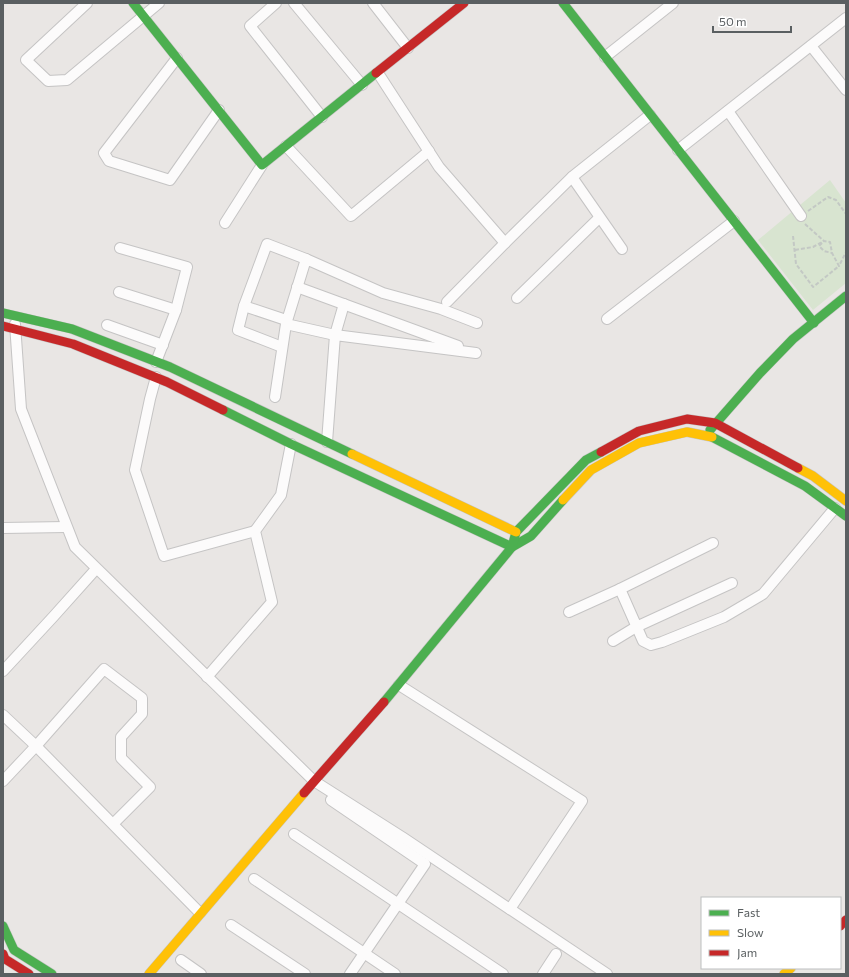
<svg xmlns="http://www.w3.org/2000/svg" width="849" height="977" font-family="Commissioner,sans-serif">
	<style>
		.green { fill: #d8e4d0 }
		.lines { fill: none; stroke-linecap: round; stroke-linejoin: round }
		.street-casing { stroke: #c5c4c4; stroke-width: 12 }
		.fast-casing { stroke: #c5c4c4; stroke-width: 10 }
		.slow-casing { stroke: #c5c4c4; stroke-width: 10 }
		.jam-casing { stroke: #c5c4c4; stroke-width: 10 }
		.path { stroke: #c3c8c4; stroke-width: 2; stroke-dasharray: 4 2; stroke-linecap: butt }
		.street { stroke: #fcfbfb; stroke-width: 10 }
		.fast { stroke: #4caf50; stroke-width: 9 }
		.slow { stroke: #ffc107; stroke-width: 9 }
		.jam { stroke: #c62828; stroke-width: 9 }
	</style>
	<rect width="100%" height="100%" fill="#e9e6e4"/>
	<polygon class="green" points="830,180 846,203 846,283 813,310 758,240"/>
	<g class="lines">
		<defs>
			<g id="street">
				<polyline points="87,3 26,60 48,81 67,80 159,3"/>
				<polyline points="276,3 250,26 322,117"/>
				<polyline points="294,3 362,85"/>
				<polyline points="373,3 408,48"/>
				<polyline points="811,46 846,90"/>
				<polyline points="605,57 673,3"/>
				<polyline points="177,58 104,153 109,161 170,180 219,110"/>
				<polyline points="378,73 439,167 505,243 572,177 650,115"/>
				<polyline points="728,111 801,216"/>
				<polyline points="286,146 351,216 429,151"/>
				<polyline points="678,150 846,18"/>
				<polyline points="572,177 622,249"/>
				<polyline points="225,223 262,165"/>
				<polyline points="120,248 187,267 176,310 156,362"/>
				<polyline points="297,287 458,346"/>
				<polyline points="119,292 176,310"/>
				<polyline points="517,298 599,218"/>
				<polyline points="447,302 505,243"/>
				<polyline points="344,304 335,335 286,324 306,259 383,293 441,309 477,323"/>
				<polyline points="244,306 286,320"/>
				<polyline points="607,319 734,221"/>
				<polyline points="15,324 21,409 75,547 314,781 402,837 607,974"/>
				<polyline points="107,325 163,345"/>
				<polyline points="282,347 238,330 244,306 267,244 306,259"/>
				<polyline points="156,377 150,399 135,470 164,556 255,531"/>
				<polyline points="275,397 286,324"/>
				<polyline points="327,442 335,335 476,353"/>
				<polyline points="3,528 66,527"/>
				<polyline points="713,543 620,589 643,641 651,645 662,642 724,617 763,594 835,508"/>
				<polyline points="569,612 620,589"/>
				<polyline points="613,641 636,627 732,583"/>
				<polyline points="3,671 53,617 96,569"/>
				<polyline points="207,677 272,602 255,531 281,495 291,444"/>
				<polyline points="399,685 582,801 510,909"/>
				<polyline points="3,715 36,746 104,669 142,698 142,714 121,737 121,758 150,787 114,823"/>
				<polyline points="3,781 36,746 200,913"/>
				<polyline points="331,800 425,864 350,974"/>
				<polyline points="294,834 503,974"/>
				<polyline points="254,879 395,974"/>
				<polyline points="231,925 305,974"/>
				<polyline points="181,960 201,974"/>
				<polyline points="543,974 556,954"/>
			</g>
			<g id="fast">
				<polyline points="133,3 262,165 376,73"/>
				<polyline points="563,3 814,323"/>
				<polyline points="3,313 72,329 170,367 352,454"/>
				<polyline points="223,410 291,444 512,547 531,536 563,500"/>
				<polyline points="710,430 760,373 793,339 846,296"/>
				<polyline points="712,437 805,486 846,516"/>
				<polyline points="384,702 512,547 516,532 586,460 601,452"/>
				<polyline points="3,926 14,950 52,974"/>
			</g>
			<g id="slow">
				<polyline points="352,454 516,532"/>
				<polyline points="798,468 813,476 846,501"/>
				<polyline points="563,500 591,470 639,443 687,432 712,437"/>
				<polyline points="149,974 304,793"/>
				<polyline points="784,974 791,968"/>
			</g>
			<g id="jam">
				<polyline points="376,73 464,3"/>
				<polyline points="3,326 73,344 167,382 223,410"/>
				<polyline points="601,452 639,431 687,419 715,423 798,468"/>
				<polyline points="304,793 384,702"/>
				<polyline points="840,926 846,920"/>
				<polyline points="3,954 5,959 29,974"/>
			</g>
		</defs>
		<use href="#street" class="street-casing"/>
		<use href="#fast" class="fast-casing"/>
		<use href="#slow" class="slow-casing"/>
		<use href="#jam" class="jam-casing"/>
		<g class="path">
			<polyline points="808,211 828,197 836,200 846,214"/>
			<polyline points="805,224 824,241 830,242 832,253 839,266 846,252"/>
			<polyline points="793,236 796,264 813,287 839,266"/>
			<polyline points="822,243 819,246 824,251 832,253"/>
			<polyline points="795,250 813,247 824,241"/>
		</g>
		<use href="#street" class="street"/>
		<use href="#fast" class="fast"/>
		<use href="#slow" class="slow"/>
		<use href="#jam" class="jam"/>
	</g>
	<rect width="849" height="977" fill="none" stroke="#5a5f61" stroke-width="8"/>
	<rect x="701" y="897" width="140" height="72" fill="#ffffff" stroke="#bdbfc0"/>
	<rect x="709" y="910" width="20" height="6" fill="#4caf50" stroke="#bdbfc0"/>
	<text x="737" y="917" font-size="12" fill="#5a5f61">Fast</text>
	<rect x="709" y="930" width="20" height="6" fill="#ffc107" stroke="#bdbfc0"/>
	<text x="737" y="937" font-size="12" fill="#5a5f61">Slow</text>
	<rect x="709" y="950" width="20" height="6" fill="#c62828" stroke="#bdbfc0"/>
	<text x="737" y="957" font-size="12" fill="#5a5f61">Jam</text>
	<path d="M713 26v6h78v-6" fill="none" stroke="#5a5f61" stroke-width="2"/>
	<text x="719" y="26" font-size="12" fill="#5a5f61" stroke="#ffffff" stroke-width="3" paint-order="stroke">50 m</text>
</svg>
